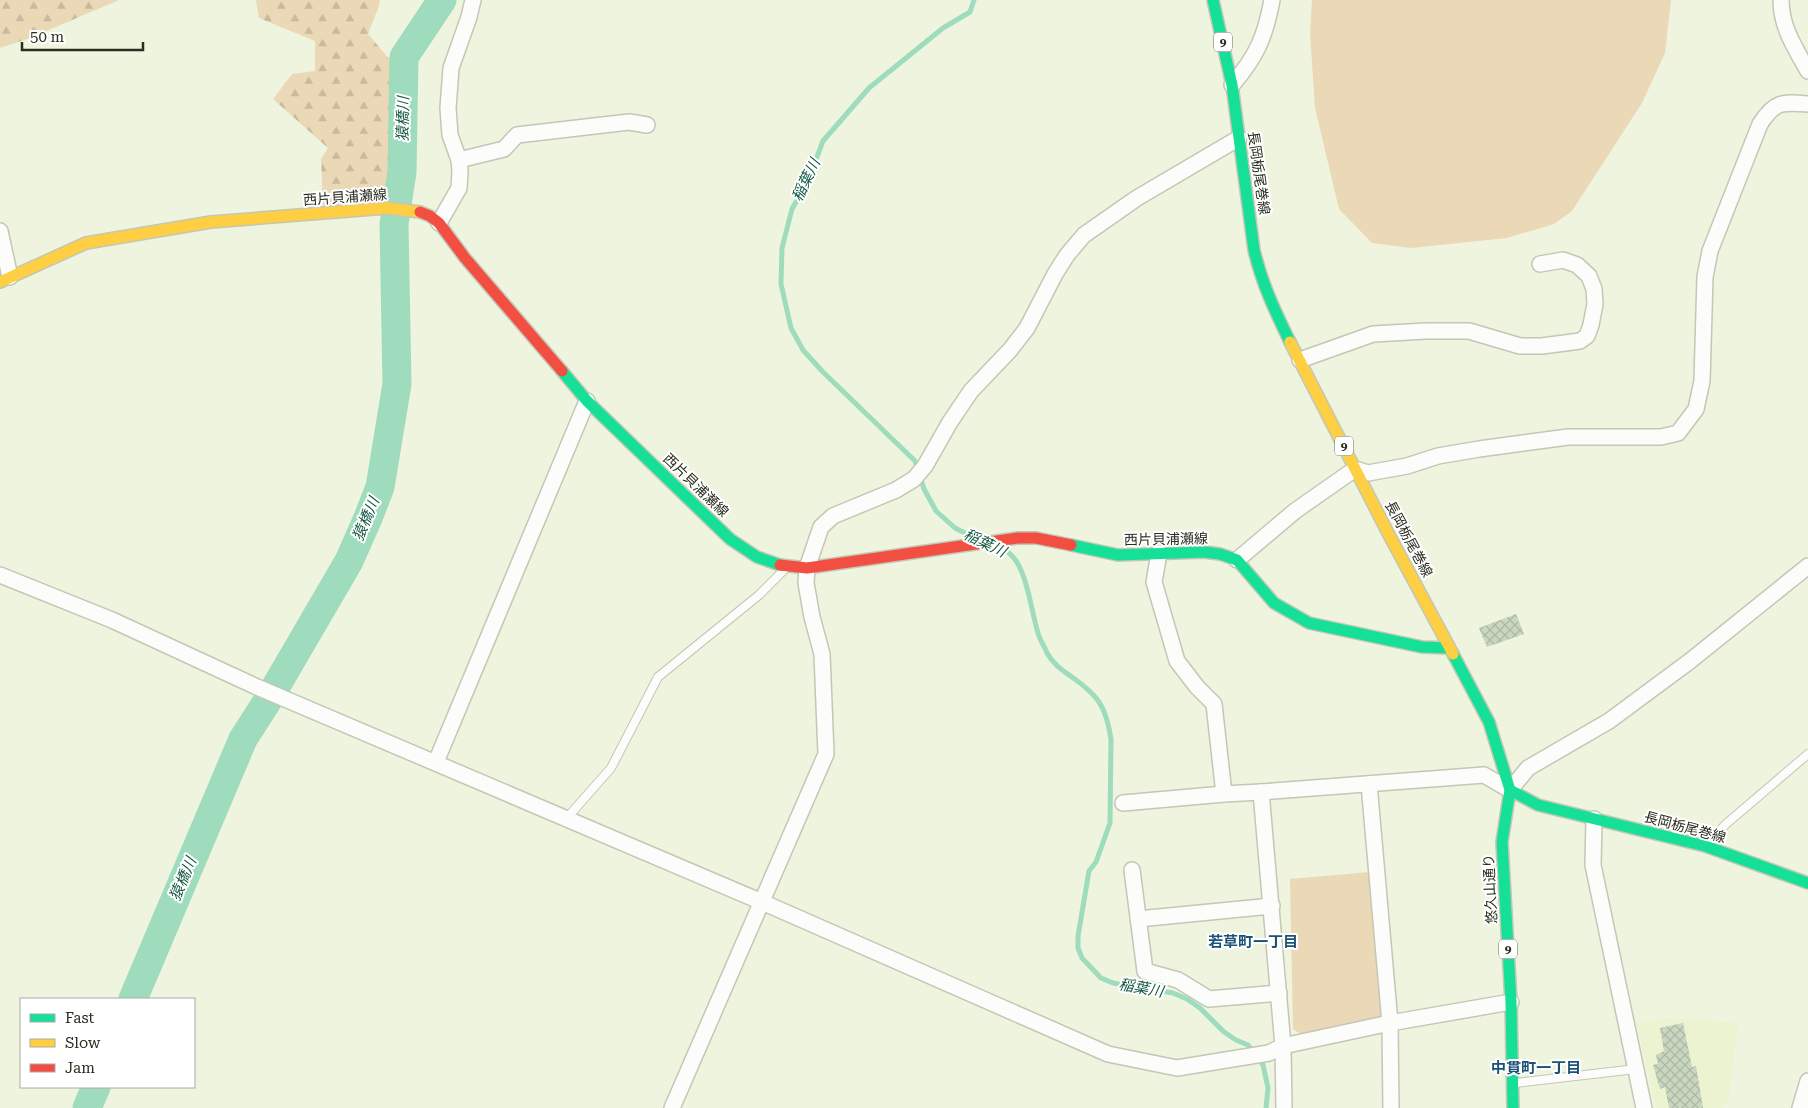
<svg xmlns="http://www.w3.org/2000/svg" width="1808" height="1108" font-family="'Roboto Serif','Noto Sans JP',serif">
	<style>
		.built { fill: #ebf3d0 }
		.forest { fill: url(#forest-firs) }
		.park { fill: #ead8b7 }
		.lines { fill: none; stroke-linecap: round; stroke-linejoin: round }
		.stream { stroke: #9edcbd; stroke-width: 5 }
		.river { stroke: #9edcbd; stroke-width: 29 }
		.building { fill: url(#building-cross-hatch) }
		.lane-casing { stroke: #c3c7b6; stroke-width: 10 }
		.street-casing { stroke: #c3c7b6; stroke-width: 18 }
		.fast-casing { stroke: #c3c7b6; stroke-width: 14 }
		.slow-casing { stroke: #c3c7b6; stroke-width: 14 }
		.jam-casing { stroke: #c3c7b6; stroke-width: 14 }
		.lane { stroke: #fcfdfa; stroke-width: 8 }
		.street { stroke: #fcfdfa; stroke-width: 15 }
		.fast { stroke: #16e098; stroke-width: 11 }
		.slow { stroke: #ffcf43; stroke-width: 11 }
		.jam { stroke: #f24e42; stroke-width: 11 }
		.labels { text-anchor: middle; stroke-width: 4; stroke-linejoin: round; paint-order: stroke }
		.shield { fill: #fff; stroke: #6a6c62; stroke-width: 1 }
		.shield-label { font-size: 12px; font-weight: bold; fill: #2a2d1f }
		.street-label { font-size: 14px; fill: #2a2d1f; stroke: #fff }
		.water-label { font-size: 15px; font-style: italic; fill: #135842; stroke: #fff }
		.neighbourhood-label { font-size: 15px; font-weight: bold; fill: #1c5275; stroke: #fff }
	</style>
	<defs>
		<pattern id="forest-firs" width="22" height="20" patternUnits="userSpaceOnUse" patternTransform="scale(1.25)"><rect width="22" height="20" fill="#ead8b7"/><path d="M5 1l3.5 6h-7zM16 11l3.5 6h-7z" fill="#c9ba9d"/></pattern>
		<pattern id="building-cross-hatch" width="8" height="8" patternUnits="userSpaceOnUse" patternTransform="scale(1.25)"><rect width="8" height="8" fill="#c9d6c0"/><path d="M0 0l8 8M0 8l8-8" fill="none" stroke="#adb8a5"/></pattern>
	</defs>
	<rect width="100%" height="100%" fill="#eef4de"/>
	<polygon class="built" points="1670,1018 1702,1019 1738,1024 1728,1102 1722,1108 1656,1108 1637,1024"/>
	<g class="forest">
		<polygon points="0,0 119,0 30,38 0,48"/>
		<polygon points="256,0 380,0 379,6 368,34 396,67 392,190 375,201 323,206 321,159 328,148 273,99 292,74 315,71 315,41 259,18"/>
	</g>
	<g class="park">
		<polygon points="1312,0 1671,0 1665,53 1642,103 1572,211 1554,224 1507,238 1411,248 1372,243 1339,209 1315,108 1310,33"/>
		<polygon points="1370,872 1383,1017 1302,1035 1293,1029 1290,879"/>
	</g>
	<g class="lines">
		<g class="stream">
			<polyline points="973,537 955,528 936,511 924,489 915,461 822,371 803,350 791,328 781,284 782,248 792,209 807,183 823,141 869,88 943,28 970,12 974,0"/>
			<path d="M999 548C1002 550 1007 551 1009 553 1028 568 1031 614 1039 636 1041 642 1045 647 1047 653 1053 664 1062 670 1072 677 1099 696 1106 707 1111 739L1110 823 1096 862 1089 871 1078 936V948L1082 958 1101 978 1113 983 1173 993 1187 999 1200 1008 1224 1032 1236 1040 1248 1045 1263 1065 1268 1088 1266 1108"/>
		</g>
		<g class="river">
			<polyline points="133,999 243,739 268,700 349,561 368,518 380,487 397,384 394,224 402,172 404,57 442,0"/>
			<polyline points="87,1108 96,1087"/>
		</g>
	</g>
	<g class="building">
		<polygon points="1516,614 1524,634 1487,647 1479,628"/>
		<polygon points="1683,1023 1692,1067 1696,1066 1703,1108 1669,1108 1665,1087 1660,1089 1653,1065 1658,1064 1656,1055 1664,1051 1660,1028"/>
	</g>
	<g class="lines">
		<defs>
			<g id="lane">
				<polyline points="566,819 611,768 658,677 759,595 786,568"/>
				<polyline points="1708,843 1726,824 1808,754"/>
				<polyline points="1516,1083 1636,1069"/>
			</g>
			<g id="street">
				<path d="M1781 0C1781 27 1795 48 1808 71"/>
				<path d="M1232 85C1257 56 1265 37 1272 0"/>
				<polyline points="459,160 504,149 517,135 629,122 647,125"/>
				<polyline points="439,223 459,188 460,171 459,160 450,135 448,108 451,68 469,17 473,0"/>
				<polyline points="0,231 10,277"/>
				<polyline points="1300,360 1373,334 1426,331 1469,331 1520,346 1542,346 1580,341 1587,336 1591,325 1595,304 1594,289 1589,276 1577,265 1563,260 1540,264"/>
				<polyline points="1159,553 1154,582 1177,661 1197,687 1214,704 1224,794 1261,792"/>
				<path d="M1237 560 1295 511 1355 469 1368 473 1407 466 1438 456 1479 449 1568 437H1661L1678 433 1696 409 1702 381 1705 277 1710 251 1760 124C1775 101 1782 102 1808 104"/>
				<polyline points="0,575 112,620 257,687 762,902 1108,1054 1177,1068 1269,1053 1283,1046 1390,1023 1511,1002"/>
				<polyline points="436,762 587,401"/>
				<polyline points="1369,784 1390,1023 1391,1108"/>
				<polyline points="1123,803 1224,794"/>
				<polyline points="1594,819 1593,865 1644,1108"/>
				<polyline points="1132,870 1145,971 1178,980 1209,999 1279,993"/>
				<polyline points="1138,919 1272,906"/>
				<polyline points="672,1108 826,754 822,654 812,617 806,583 807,568 821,527 833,516 896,490 914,479 925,466 950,422 971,391 1010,350 1027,328 1055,274 1067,255 1084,235 1137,198 1239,138"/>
				<polyline points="1284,1108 1283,1046 1261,792 1484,775 1510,790 1528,768 1609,721 1690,661 1808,566"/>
				<polyline points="1800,1108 1808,1081"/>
			</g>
			<g id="fast">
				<path d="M1213 0 1232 85 1254 250C1262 284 1275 311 1290 342"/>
				<polyline points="562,371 587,401 730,539 757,557 780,565"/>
				<polyline points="1071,545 1118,555 1204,552 1220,554 1237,560 1274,603 1309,623 1422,647 1449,648"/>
				<polyline points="1453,654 1489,722 1510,790 1538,805 1705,846 1808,883"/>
				<polyline points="1510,790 1502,842 1511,1002 1513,1108"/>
			</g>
			<g id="slow">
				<polyline points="0,282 86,243 211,222 387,208 420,212"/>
				<polyline points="1290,342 1388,533 1453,654"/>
			</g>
			<g id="jam">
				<polyline points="420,212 430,216 439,223 465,258 562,371"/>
				<polyline points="780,565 807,568 1018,538 1036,538 1071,545"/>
			</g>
		</defs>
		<use href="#lane" class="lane-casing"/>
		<use href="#street" class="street-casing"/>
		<use href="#fast" class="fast-casing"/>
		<use href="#slow" class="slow-casing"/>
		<use href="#jam" class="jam-casing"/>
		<use href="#lane" class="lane"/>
		<use href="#street" class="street"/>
		<use href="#fast" class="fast"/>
		<use href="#slow" class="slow"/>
		<use href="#jam" class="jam"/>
	</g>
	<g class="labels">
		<g class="shield">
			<rect x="1214" y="32.5" width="18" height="19" rx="4"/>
			<rect x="1335" y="436.5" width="18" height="19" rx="4"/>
			<rect x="1499" y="939.5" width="18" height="19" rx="4"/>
		</g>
		<g class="shield-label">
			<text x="1223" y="46">9</text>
			<text x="1344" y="450">9</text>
			<text x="1508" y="953">9</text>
		</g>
		<g class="street-label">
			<text transform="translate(1259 173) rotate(82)" y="5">長岡栃尾巻線</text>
			<text transform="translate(345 197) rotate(-4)" y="5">西片貝浦瀬線</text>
			<text transform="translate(696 485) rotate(44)" y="5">西片貝浦瀬線</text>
			<text transform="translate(1166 539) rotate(-1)" y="5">西片貝浦瀬線</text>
			<text transform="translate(1409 539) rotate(62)" y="5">長岡栃尾巻線</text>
			<text transform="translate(1685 827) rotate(15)" y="5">長岡栃尾巻線</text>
			<text transform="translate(1490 889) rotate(-93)" y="5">悠久山通り</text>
		</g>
		<g class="water-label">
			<text transform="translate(403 119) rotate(-89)" y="5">猿橋川</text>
			<text transform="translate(806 180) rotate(-64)" y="5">稲葉川</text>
			<text transform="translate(366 519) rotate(-67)" y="5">猿橋川</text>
			<text transform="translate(985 543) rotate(26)" y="5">稲葉川</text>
			<text transform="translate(183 879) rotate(-67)" y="5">猿橋川</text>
			<text transform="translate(1141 988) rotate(10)" y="5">稲葉川</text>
		</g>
		<g class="neighbourhood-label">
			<text x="1253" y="947">若草町一丁目</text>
			<text x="1536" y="1073">中貫町一丁目</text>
		</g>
	</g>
	<rect x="20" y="998" width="175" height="90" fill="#ffffff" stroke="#aaaba5"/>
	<rect x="30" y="1014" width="25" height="8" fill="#16e098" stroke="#aaaba5"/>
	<text x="65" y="1023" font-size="15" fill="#2a2d1f">Fast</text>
	<rect x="30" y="1039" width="25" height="8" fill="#ffcf43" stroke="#aaaba5"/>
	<text x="65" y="1048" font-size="15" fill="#2a2d1f">Slow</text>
	<rect x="30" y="1064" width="25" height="8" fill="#f24e42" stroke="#aaaba5"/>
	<text x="65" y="1073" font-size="15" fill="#2a2d1f">Jam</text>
	<path d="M22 42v8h121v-8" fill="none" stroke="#2a2d1f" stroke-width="2.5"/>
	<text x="30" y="42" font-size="15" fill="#2a2d1f" stroke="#ffffff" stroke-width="4" paint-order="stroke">50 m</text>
</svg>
